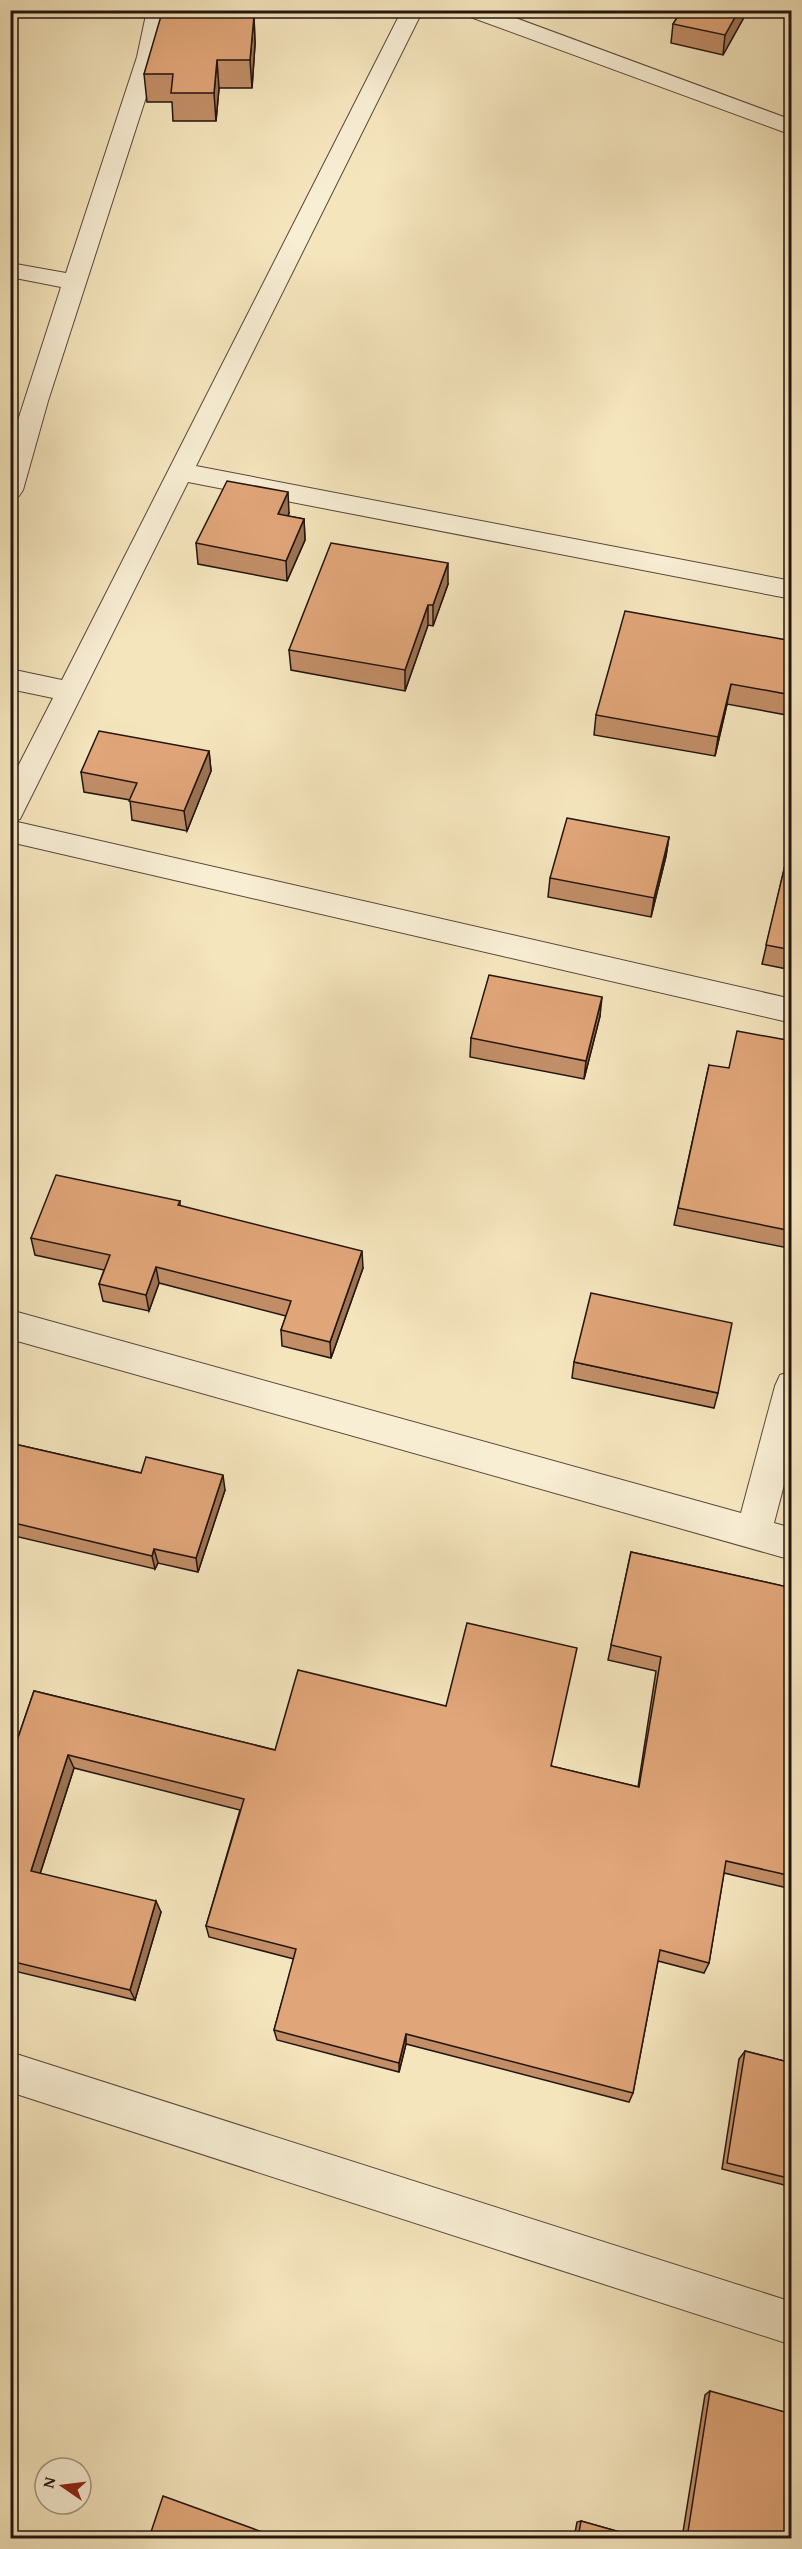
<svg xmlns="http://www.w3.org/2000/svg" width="802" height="2549" font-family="'Gentium Book Plus',serif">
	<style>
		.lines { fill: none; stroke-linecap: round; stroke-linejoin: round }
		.minor-casing { stroke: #58483a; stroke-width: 2 }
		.minor { fill: #f8eed4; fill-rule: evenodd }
		.wall { fill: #c18e67; stroke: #23140e; stroke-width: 1.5 }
		.shaded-wall { fill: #9d7454; stroke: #23140e; stroke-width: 1.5 }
		.building { fill: #e0a578; stroke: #23140e; stroke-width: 1.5 }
	</style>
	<rect width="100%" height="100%" fill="#f5e5bd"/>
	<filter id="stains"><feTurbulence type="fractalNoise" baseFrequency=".00333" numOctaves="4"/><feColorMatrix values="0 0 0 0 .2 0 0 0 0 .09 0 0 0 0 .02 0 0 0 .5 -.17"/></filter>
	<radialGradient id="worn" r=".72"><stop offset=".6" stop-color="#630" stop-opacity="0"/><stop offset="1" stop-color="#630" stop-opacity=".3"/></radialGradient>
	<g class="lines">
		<defs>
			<g id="minor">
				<polygon points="147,10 169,10 159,57 48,401 23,490 19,496 10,498 10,445 61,287 10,277 10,263 66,273 137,57"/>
				<polygon points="402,10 423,10 196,466 792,581 792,599 188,482 24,811 20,819 13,821 792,999 792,1023 10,842 10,782 53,698 10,689 10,669 62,680"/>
				<polygon points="463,10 494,10 792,120 792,135 465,15"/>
				<polygon points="10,1310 741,1513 775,1386 780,1375 792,1371 792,1454 774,1523 792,1528 792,1560 10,1339"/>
				<polygon points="10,2052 792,2302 792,2345 10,2092"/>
			</g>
		</defs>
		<use href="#minor" class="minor-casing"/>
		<use href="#minor" class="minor"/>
	</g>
	<g class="wall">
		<polygon points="682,10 748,10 723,55 671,43 673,24"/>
		<polygon points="254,16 255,44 252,88 219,88 216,121 173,121 172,102 147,102 144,74"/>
		<polygon points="289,513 288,516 304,519 305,540 287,581 198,564 196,543"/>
		<polygon points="448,584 433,626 428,625 405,691 291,670 289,650"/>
		<polygon points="792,641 792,716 727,704 715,756 594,735 596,715"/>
		<polygon points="209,751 211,771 187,831 132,820 130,800 84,792 81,772"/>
		<polygon points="669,837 666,856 651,917 548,897 550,878"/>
		<polygon points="790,844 792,845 792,970 762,964"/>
		<polygon points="600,1016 584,1079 470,1057 471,1038"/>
		<polygon points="709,1065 787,1179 792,1180 792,1237 788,1248 674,1225"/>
		<polygon points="180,1201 180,1206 363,1268 331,1358 282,1346 281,1330 286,1316 159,1283 149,1311 103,1301 99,1284 104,1270 35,1255 31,1238"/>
		<polygon points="574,1362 718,1393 714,1408 572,1378"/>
		<polygon points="10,1443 141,1473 225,1490 198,1572 158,1563 155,1569 10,1535"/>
		<polygon points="631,1552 792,1588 792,1889 724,1873 709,1963 704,1973 658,1961 633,2093 629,2102 406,2044 399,2072 277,2040 274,2030 294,1959 209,1937 206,1926 240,1810 74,1768 40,1874 161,1912 135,2000 10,1970 10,1761 34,1691 275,1750 551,1766 638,1787 656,1671 608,1660"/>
		<polygon points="745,2051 792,2063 792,2187 722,2169 739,2059"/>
		<polygon points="710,2391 792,2538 682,2538 705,2395"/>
		<polygon points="581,2521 641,2538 574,2538 577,2522"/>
	</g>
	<g class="shaded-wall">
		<polygon points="739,10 748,10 723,55 725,35"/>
		<polygon points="254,16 255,44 252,88 250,60"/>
		<polygon points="217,60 219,88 216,121 214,93"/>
		<polygon points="288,492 289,513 279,535 278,514"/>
		<polygon points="304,519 305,540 287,581 286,561"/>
		<polygon points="448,563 448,584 433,626 433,605"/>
		<polygon points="428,605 428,625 405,691 405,670"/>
		<polygon points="731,684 727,704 715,756 718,737"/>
		<polygon points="209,751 211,771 187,831 184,811"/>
		<polygon points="669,837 666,856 651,917 654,898"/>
		<polygon points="602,997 600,1016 584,1079 586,1061"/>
		<polygon points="362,1251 363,1268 331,1358 330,1342"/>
		<polygon points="156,1267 159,1283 149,1311 146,1295"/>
		<polygon points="223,1475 225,1490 198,1572 196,1558"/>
		<polygon points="154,1549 158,1563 155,1569 152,1556"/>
		<polygon points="68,1755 74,1768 37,1883 31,1871"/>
		<polygon points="156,1901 161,1912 135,2000 130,1990"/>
		<polygon points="406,2034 406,2044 399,2072 399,2063"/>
	</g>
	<g class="building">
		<polygon points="682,10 739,10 725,35 673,24"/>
		<polygon points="161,16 254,16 250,60 217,60 214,93 171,93 173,74 144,74"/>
		<polygon points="227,481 288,492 278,514 304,519 286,561 196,543"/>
		<polygon points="331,543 448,563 433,605 428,605 405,670 289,650"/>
		<polygon points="625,611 792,641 792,695 731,684 718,737 596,715"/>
		<polygon points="99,731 209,751 184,811 129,801 137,783 81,772"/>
		<polygon points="567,818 669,837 654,898 550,878"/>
		<polygon points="790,844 792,845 792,950 766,945"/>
		<polygon points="489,975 602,997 586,1061 471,1038"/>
		<polygon points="737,1031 792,1041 792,1153 787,1179 792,1180 792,1231 678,1208 709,1065 729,1068"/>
		<polygon points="56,1175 180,1201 178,1205 362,1251 330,1342 281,1330 291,1301 156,1267 146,1295 99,1284 110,1255 31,1238"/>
		<polygon points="591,1293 732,1323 718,1393 574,1362"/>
		<polygon points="10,1443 141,1473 146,1457 223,1475 196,1558 154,1549 152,1556 10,1522"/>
		<polygon points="631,1552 792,1588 792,1876 726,1861 709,1963 660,1950 633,2093 406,2034 399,2063 274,2030 296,1949 206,1926 244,1799 68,1755 31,1871 156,1901 130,1990 10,1961 10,1761 34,1691 275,1750 298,1670 446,1706 467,1623 577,1648 551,1766 639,1787 661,1657 611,1645"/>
		<polygon points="745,2051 792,2063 792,2179 727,2163"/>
		<polygon points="710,2391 792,2414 792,2538 687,2538"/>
		<polygon points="163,2496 279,2538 149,2538"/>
		<polygon points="581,2521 641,2538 578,2538"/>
		<polygon points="292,2533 309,2538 290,2538"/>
	</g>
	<rect width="802" height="2549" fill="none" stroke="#f5e5bd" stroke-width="36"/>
	<rect x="12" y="12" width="778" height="2525" fill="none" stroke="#23140e" stroke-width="3"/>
	<rect x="18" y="18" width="766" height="2513" fill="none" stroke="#23140e" stroke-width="1.5"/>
	<g transform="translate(63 2486) rotate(284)"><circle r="28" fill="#f8eed4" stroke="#a39785" stroke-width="1.5"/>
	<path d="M0-4.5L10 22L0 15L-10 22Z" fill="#8f2418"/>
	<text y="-9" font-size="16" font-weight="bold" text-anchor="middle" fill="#23140e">N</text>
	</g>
	<rect width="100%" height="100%" filter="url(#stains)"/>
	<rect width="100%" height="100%" fill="url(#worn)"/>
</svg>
